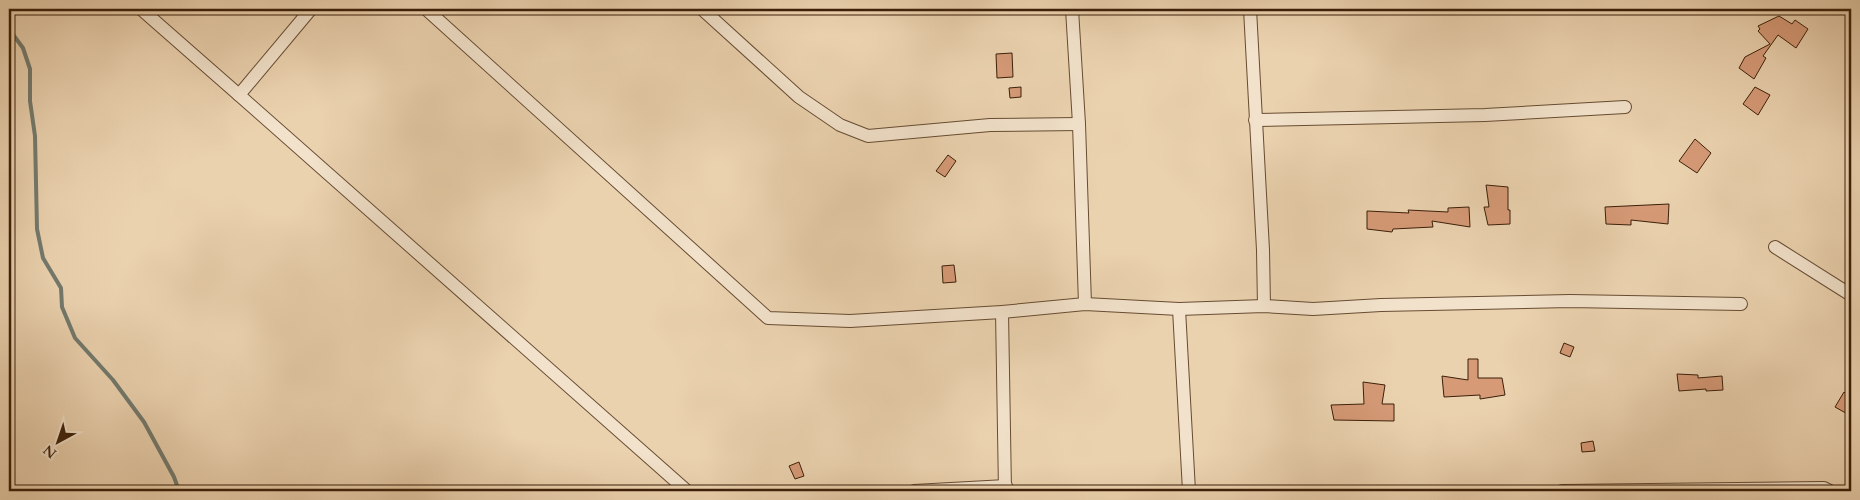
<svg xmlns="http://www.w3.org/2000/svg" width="1860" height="500" font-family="Cardo,serif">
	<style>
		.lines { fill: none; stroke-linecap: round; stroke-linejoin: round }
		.stream { stroke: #737a6e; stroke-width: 4 }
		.building { fill: #d69a77; stroke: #3b1f09 }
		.minor-casing { stroke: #674c32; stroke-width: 14 }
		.minor { stroke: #f2e2cb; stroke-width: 12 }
	</style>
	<rect width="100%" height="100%" fill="#ebd2af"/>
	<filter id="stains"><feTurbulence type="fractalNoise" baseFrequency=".004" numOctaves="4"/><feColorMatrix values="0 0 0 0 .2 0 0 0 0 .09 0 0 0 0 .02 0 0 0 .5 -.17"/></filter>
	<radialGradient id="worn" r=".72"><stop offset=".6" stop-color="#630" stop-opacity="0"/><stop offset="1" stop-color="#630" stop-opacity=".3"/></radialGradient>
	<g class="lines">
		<polyline class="stream" points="9,29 23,48 30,69 30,101 35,136 37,229 43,258 61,288 62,307 75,338 113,380 144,422 174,477 179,491"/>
	</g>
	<g class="building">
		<polygon points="1779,16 1792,24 1795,20 1808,29 1796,48 1778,35 1763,56 1766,58 1754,79 1739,68 1745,57 1770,44 1758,31 1760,29 1758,26"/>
		<polygon points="1012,53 1013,77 997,78 996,54"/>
		<polygon points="1021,87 1021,97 1010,98 1009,88"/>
		<polygon points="1755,87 1770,95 1758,115 1743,104"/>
		<polygon points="1695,139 1711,153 1697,173 1679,161"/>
		<polygon points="948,155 956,161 945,177 936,171"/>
		<polygon points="1486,185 1508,187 1508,210 1510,210 1510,224 1488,225 1484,207 1489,207"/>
		<polygon points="1669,204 1668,224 1631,220 1631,225 1606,224 1605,207"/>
		<polygon points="1469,207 1470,227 1432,221 1433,227 1393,229 1392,232 1367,229 1367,211 1409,213 1408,210 1448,212 1448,208"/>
		<polygon points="954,265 956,282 943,283 942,266"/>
		<polygon points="1564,343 1574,347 1570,357 1560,353"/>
		<polygon points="1468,359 1478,359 1478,378 1502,378 1505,395 1480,399 1480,395 1444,397 1442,376 1468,380"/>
		<polygon points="1677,374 1698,375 1698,378 1722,376 1723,390 1706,391 1706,389 1679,391"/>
		<polygon points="1363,382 1385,385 1382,404 1394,404 1394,421 1334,420 1331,405 1364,404"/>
		<polygon points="1844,392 1851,397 1851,416 1835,407"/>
		<polygon points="1593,441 1595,451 1582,452 1581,443"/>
		<polygon points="799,462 804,476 795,479 789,466"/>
	</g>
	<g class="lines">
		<defs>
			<g id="minor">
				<polyline points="141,9 239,95"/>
				<polyline points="311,9 239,95 687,491"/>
				<polyline points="426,9 768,318 850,321 1002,312 1085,304 1179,309 1264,306 1313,309 1381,305 1570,301 1741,304"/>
				<polyline points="702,9 799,97 840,125 868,136 990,125 1079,124"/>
				<polyline points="1072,9 1079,124 1085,304"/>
				<polyline points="1250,9 1263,250 1264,306"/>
				<polyline points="1255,120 1485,115 1625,107"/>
				<polyline points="1775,247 1851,295"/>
				<polyline points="1179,309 1189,491"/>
				<polyline points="1002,312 1005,491"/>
				<polyline points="914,491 1006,486"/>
				<polyline points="1562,491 1824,488 1830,491"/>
			</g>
		</defs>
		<use href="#minor" class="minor-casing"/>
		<use href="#minor" class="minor"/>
	</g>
	<rect width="1860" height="500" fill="none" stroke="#ebd2af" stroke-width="30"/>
	<rect x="10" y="10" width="1840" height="480" fill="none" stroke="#3b1f09" stroke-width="2.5"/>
	<rect x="15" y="15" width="1830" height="470" fill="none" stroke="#3b1f09"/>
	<g transform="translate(58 442) rotate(220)" stroke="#f2e2cb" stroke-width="4" paint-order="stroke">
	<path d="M0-4L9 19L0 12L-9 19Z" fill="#3b1f09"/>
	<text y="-8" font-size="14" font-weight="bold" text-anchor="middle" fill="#3b1f09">N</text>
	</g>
	<rect width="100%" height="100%" filter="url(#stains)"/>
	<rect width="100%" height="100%" fill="url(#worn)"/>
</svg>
